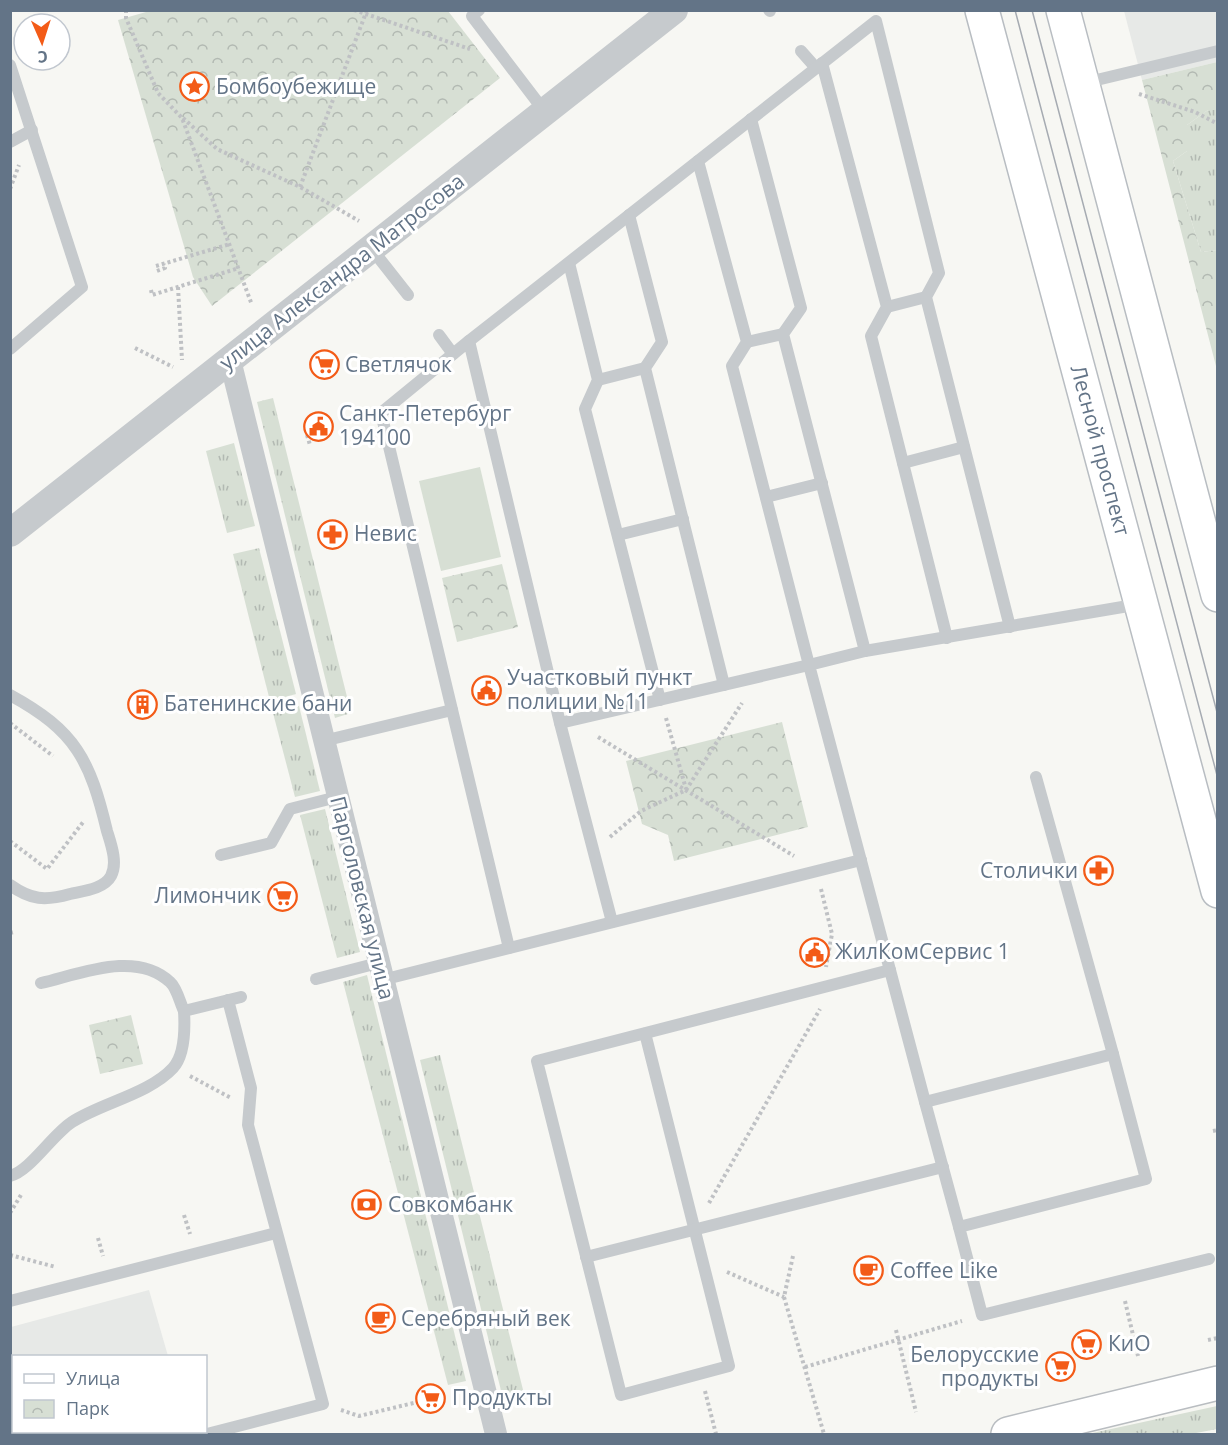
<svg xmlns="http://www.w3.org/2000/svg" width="1228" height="1445" font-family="'Open Sans',sans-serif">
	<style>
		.built { fill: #e7e9e7 }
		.grass { fill: url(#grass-tufts) }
		.park { fill: url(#park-crowns) }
		.pitch { fill: #d7dfd4 }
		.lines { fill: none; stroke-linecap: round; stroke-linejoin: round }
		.secondary-casing { stroke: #b8bdc2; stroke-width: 36 }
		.primary-casing { stroke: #b9bdc1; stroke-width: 36 }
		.path { stroke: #bfc1c4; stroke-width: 4; stroke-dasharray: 3 3; stroke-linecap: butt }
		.service { stroke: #c6cacd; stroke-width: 12 }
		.minor { stroke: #c6cacd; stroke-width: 22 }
		.tertiary { stroke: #c6cacd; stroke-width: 28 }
		.secondary { stroke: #fff; stroke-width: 33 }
		.primary { stroke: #fff; stroke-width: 33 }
		.tram { stroke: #a6abb2; stroke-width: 1.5 }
		.labels { text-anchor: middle; stroke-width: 6; stroke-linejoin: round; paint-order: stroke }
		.poi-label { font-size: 21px; fill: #637487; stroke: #fff; text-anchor: start }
		.street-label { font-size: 21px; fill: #637487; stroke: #fff }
	</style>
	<defs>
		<pattern id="grass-tufts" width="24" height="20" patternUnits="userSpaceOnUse" patternTransform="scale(1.5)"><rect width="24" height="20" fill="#d7dfd4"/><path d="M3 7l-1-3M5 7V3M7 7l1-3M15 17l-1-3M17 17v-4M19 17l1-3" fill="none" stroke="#b2b9b2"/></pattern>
		<pattern id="park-crowns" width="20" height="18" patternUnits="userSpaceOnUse" patternTransform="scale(1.5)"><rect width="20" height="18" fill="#d7dfd4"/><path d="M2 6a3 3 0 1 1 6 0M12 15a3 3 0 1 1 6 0" fill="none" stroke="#b2b9b2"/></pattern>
	</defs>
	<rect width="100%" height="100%" fill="#f7f7f3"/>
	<g class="built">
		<polygon points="1124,11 1217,11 1217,62 1142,80"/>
		<polygon points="149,1290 168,1356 14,1356 14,1432 189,1432 177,1434 11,1434 11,1327"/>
	</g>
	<g class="grass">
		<polygon points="1208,110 1217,110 1217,250 1201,252 1173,161 1187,151 1187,125"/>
		<polygon points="273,398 351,713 335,718 257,402"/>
		<polygon points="234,443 255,526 227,533 206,451"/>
		<polygon points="259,548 296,694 270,701 233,554"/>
		<polygon points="299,706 320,791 295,797 273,713"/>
		<polygon points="325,809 360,952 337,958 300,815"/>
		<polygon points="367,975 466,1381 448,1385 343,982"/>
		<polygon points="440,1055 526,1402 505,1407 420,1060"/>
		<polygon points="1217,1406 1217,1429 1191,1434 1088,1434"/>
	</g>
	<g class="park">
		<polygon points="153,10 448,11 500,78 212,306 193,277 118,20"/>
		<polygon points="1217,62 1217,110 1208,110 1187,125 1187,151 1173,161 1201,252 1217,250 1217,370 1142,80"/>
		<polygon points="502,564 518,627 457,642 442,578"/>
		<polygon points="782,722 808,827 674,861 668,835 642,824 626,761"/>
		<polygon points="131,1015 143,1064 100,1074 89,1025"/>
	</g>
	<polygon class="pitch" points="480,467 501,557 441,571 419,481"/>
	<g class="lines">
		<defs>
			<g id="secondary">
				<path id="s1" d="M982 10 1218 891"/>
				<polyline points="1063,10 1218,595"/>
			</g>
			<polyline id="primary" points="1008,1434 1218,1383"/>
		</defs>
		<use href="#secondary" class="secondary-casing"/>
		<use href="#primary" class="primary-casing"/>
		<g class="path">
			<polyline points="126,10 126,18 158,93 182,118 252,305"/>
			<polyline points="354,10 470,49"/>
			<polyline points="1139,94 1195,112 1218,124"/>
			<polyline points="183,118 217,149 300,187 359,221"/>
			<polyline points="300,187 367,10"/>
			<polyline points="10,189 19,165"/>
			<polyline points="156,266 230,244"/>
			<polyline points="157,271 165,268 164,264"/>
			<polyline points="178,287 182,360"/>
			<polyline points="151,290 152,295 239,268"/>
			<polyline points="135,348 173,367"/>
			<polyline points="307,435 310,445"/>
			<polyline points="666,718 686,789"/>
			<polyline points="10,723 53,756"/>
			<polyline points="598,737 794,856"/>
			<polyline points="610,837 641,811 686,790 742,703"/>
			<polyline points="10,841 47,869 84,821"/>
			<polyline points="821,889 832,934 826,967"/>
			<polyline points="10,933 14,932"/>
			<polyline points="190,1076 231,1098"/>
			<polyline points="1213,1131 1218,1130"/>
			<polyline points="709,1203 820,1009"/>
			<polyline points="10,1213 21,1195"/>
			<polyline points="184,1215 190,1234"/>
			<polyline points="98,1238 103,1256"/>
			<polyline points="10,1255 56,1267"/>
			<polyline points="793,1256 784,1297 824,1434"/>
			<polyline points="727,1272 784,1297"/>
			<polyline points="1125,1301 1138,1356"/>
			<polyline points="896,1330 916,1412"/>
			<polyline points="1208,1340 1218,1338"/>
			<polyline points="805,1367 962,1321"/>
			<polyline points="705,1391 716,1434"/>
			<polyline points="341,1410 359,1416 443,1396"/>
		</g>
		<g class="service">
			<polyline points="479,10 472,16 545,112"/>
			<polyline points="769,10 770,11"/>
			<polyline points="801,51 816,68"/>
			<polyline points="822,63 887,307 871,336 947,638"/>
			<polyline points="10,65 82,287 10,349"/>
			<polyline points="1084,83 1218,51"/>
			<polyline points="751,119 801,308 783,334 865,651"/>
			<polyline points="10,142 32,130"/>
			<polyline points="629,215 662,342 645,368 724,685"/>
			<polyline points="371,248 408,295"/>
			<polyline points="569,263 598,380 585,409 660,700"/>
			<polyline points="887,307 926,297"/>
			<polyline points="439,335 453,354"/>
			<polyline points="469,341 876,21 939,273 926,297 1010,627"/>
			<polyline points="747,342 783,334"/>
			<polyline points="598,380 645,368"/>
			<polyline points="903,463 964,447"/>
			<polyline points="766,497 822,483"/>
			<polyline points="618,535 683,519"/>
			<polyline points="1140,604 865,651 809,665 925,1102 1113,1054 1146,1179 959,1227 982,1315 1209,1259"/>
			<path d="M10 695C76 731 90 760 107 831 111 844 118 863 111 876 104 889 83 891 70 894 45 901 31 900 10 885"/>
			<polyline points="560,723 809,665 732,366 747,342 698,161"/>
			<polyline points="323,741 452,710"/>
			<polyline points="1036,777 1113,1054"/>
			<polyline points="221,855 271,843 290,809 337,797"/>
			<polyline points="509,948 381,413 469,341 560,723 612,922"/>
			<polyline points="316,979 378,963"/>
			<polyline points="382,980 861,860"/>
			<path d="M41 983C80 974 136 950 170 982 177 988 180 1003 184 1011"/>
			<polyline points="645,1033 729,1366 621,1395 537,1061 890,970"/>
			<polyline points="925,1102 959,1227"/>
			<path d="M10 1176C30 1171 52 1135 72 1122 101 1103 149 1094 173 1068 185 1055 185 1028 184 1011L241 997"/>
			<polyline points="586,1257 943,1167"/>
			<polyline points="10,1301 276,1233"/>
			<polyline points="207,1434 323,1404 248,1125 251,1088 228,1000"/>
		</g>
		<polyline class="minor" points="230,360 496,1434"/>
		<polyline class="tertiary" points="10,533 674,10"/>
		<use href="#secondary" class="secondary"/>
		<use href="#primary" class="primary"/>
		<g class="tram">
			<polyline points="1015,10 1218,779"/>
			<polyline points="1032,10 1218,716"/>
		</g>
	</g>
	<defs>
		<symbol id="sight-ring" viewBox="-11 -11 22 22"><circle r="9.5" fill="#fff" stroke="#f35b17" stroke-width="1.5"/><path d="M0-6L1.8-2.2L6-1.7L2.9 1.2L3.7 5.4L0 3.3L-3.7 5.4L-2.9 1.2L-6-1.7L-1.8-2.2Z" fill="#f35b17"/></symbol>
		<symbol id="supermarket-ring" viewBox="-11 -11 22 22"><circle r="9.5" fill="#fff" stroke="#f35b17" stroke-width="1.5"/><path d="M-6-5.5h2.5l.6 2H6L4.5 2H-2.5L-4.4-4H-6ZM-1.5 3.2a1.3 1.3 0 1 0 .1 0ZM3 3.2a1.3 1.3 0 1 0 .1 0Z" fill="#f35b17"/></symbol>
		<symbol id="civic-ring" viewBox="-11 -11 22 22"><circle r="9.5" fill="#fff" stroke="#f35b17" stroke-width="1.5"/><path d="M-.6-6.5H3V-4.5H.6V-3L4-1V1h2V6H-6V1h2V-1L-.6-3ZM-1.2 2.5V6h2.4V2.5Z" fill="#f35b17"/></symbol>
		<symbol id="pharmacy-ring" viewBox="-11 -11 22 22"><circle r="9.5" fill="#fff" stroke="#f35b17" stroke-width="1.5"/><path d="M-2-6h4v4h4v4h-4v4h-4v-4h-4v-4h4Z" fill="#f35b17"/></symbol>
		<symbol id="building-ring" viewBox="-11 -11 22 22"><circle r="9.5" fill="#fff" stroke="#f35b17" stroke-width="1.5"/><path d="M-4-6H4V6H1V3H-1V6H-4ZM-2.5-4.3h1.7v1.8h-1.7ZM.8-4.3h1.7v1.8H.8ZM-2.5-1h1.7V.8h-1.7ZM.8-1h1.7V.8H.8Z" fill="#f35b17"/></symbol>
		<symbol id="bank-ring" viewBox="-11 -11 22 22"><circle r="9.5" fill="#fff" stroke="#f35b17" stroke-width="1.5"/><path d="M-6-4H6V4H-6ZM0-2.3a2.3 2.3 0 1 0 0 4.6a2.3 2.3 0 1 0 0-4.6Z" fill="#f35b17"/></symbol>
		<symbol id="cafe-ring" viewBox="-11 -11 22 22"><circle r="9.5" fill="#fff" stroke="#f35b17" stroke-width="1.5"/><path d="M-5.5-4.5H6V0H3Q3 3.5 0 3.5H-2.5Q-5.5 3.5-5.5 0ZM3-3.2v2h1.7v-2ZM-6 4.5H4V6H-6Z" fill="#f35b17"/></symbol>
	</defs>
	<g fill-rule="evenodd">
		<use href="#sight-ring" x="178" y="70" width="33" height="33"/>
		<use href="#supermarket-ring" x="308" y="348" width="33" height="33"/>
		<use href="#civic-ring" x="302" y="410" width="33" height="33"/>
		<use href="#pharmacy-ring" x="316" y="518" width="33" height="33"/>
		<use href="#civic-ring" x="470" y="674" width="33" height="33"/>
		<use href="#building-ring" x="126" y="688" width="33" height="33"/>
		<use href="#pharmacy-ring" x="1082" y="854" width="33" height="33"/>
		<use href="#supermarket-ring" x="266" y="880" width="33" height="33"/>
		<use href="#civic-ring" x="798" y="936" width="33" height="33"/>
		<use href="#bank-ring" x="350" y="1188" width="33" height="33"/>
		<use href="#cafe-ring" x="852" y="1254" width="33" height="33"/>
		<use href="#cafe-ring" x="364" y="1302" width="33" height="33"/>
		<use href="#supermarket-ring" x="1070" y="1328" width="33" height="33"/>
		<use href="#supermarket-ring" x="1044" y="1350" width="33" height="33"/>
		<use href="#supermarket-ring" x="414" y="1382" width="33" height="33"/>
	</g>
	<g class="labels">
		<g class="poi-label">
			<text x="216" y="94">Бомбоубежище</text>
			<text x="345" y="372">Светлячок</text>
			<text x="339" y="421">Санкт-Петербург<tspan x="339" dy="24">194100</tspan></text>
			<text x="354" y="541">Невис</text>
			<text x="507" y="685">Участковый пункт<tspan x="507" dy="24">полиции №11</tspan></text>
			<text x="164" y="711">Батенинские бани</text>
			<text x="1078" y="878" text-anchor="end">Столички</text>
			<text x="261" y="903" text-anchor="end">Лимончик</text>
			<text x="835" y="959">ЖилКомСервис 1</text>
			<text x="388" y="1212">Совкомбанк</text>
			<text x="890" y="1278">Coffee Like</text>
			<text x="401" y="1326">Серебряный век</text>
			<text x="1108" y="1351">КиО</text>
			<text x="1039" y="1362" text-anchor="end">Белорусские<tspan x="1039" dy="24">продукты</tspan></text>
			<text x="452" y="1405">Продукты</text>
		</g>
		<g class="street-label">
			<text transform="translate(342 272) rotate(-38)" y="7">улица Александра Матросова</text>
			<text dy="7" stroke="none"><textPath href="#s1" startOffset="456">Лесной проспект</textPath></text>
			<text transform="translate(362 898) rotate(76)" y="7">Парголовская улица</text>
		</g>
	</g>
	<rect width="1228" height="1445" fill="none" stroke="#637487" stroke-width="24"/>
	<rect x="12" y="1355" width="195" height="78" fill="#ffffff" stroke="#c1c7cf" stroke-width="1.5"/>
	<rect x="24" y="1374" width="30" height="9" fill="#ffffff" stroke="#c1c7cf" stroke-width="1.5"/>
	<text x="66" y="1385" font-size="18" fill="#637487">Улица</text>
	<rect x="24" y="1400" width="30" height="18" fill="url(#park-crowns)" stroke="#c1c7cf" stroke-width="1.5"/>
	<text x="66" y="1415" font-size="18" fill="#637487">Парк</text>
	<g transform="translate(42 42) rotate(177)"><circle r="28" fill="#ffffff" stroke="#c1c7cf" stroke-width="1.5"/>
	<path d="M0-4.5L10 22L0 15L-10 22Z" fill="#f35b17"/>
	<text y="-9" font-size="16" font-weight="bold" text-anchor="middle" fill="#637487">С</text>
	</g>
</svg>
